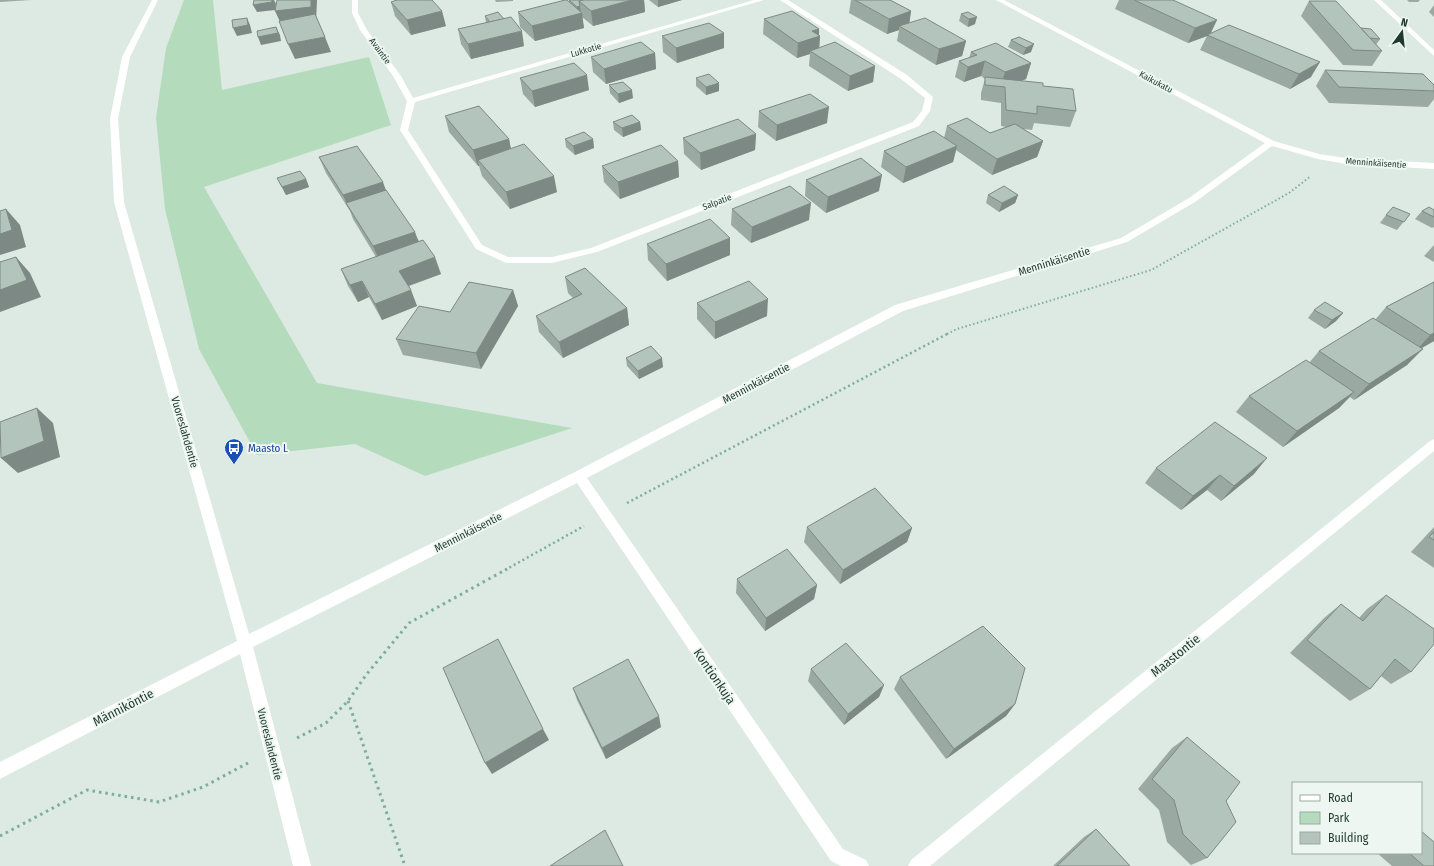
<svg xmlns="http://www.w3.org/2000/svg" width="1434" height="866" font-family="'Fira Sans Condensed',sans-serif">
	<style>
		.green { fill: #b5dbbd }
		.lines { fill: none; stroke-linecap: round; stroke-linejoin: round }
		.path-far2 { stroke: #7dae9c; stroke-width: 2; stroke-dasharray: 1.5 2.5; stroke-linecap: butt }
		.path-far1 { stroke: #7dae9c; stroke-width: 2.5; stroke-dasharray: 2 3; stroke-linecap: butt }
		.path { stroke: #7dae9c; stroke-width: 3; stroke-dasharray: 2.5 4; stroke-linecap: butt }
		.minor { fill: #fff; fill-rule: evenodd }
		.wall { fill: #9aa9a2 }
		.shaded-wall { fill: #7d8984 }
		.building { fill: #b3c4bc; stroke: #7d8984 }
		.labels { text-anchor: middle; stroke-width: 4; stroke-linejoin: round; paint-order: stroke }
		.far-street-label { font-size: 9px; fill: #1f3930; stroke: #edf6f1 }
		.street-label { font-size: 11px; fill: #1f3930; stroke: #edf6f1 }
		.transit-label { font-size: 11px; fill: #164399; stroke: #edf6f1; text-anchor: start }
		.near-street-label { font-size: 13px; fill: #1f3930; stroke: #edf6f1 }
	</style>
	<rect width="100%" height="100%" fill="#dde9e3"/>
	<polygon class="green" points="184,0 213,0 222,90 369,57 391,125 204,187 317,383 572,428 425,476 355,444 257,455 199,349 165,209 156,118 166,48"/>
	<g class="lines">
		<polyline class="path-far2" points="947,334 957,329 1151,270 1289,193 1311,176"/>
		<g class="path-far1">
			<polyline points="627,503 949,333"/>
			<polyline points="505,570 584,526"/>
		</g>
		<g class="path">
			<polyline points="348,701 405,866"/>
			<polyline points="297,738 326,723 348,701 366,675 409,623 507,569"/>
			<polyline points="0,836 87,790 159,802 203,787 248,763"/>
		</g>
		<g class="minor">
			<polygon points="152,0 158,0 130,57 118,119 124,202 249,634 575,472 895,305 1121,238 1189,198 1265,143 996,0 1004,0 1274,141 1319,154 1346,158 1434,163 1434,169 1346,164 1318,159 1272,146 1195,202 1127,242 903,311 587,478 843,849 866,860 869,866 841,866 831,861 577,483 253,647 311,866 293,866 240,654 0,779 0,762 237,641 114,202 110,119 122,57"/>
			<polygon points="352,0 358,0 358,13 367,30 401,76 413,98 754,0 764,0 415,102 408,130 482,245 508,257 552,257 591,248 913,122 922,111 925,98 901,79 780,0 788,0 907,75 933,97 930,111 919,126 597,252 552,263 506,263 476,249 400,130 407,101 393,76 360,30 352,13"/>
			<polygon points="1374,0 1381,0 1434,50 1434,56"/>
			<polygon points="1434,439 1434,451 930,866 908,866 911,860 1430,441"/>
		</g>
	</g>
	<g class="wall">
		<polygon points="0,0 31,0 0,2"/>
		<polygon points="495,0 513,0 513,1 496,2"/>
		<polygon points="569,0 644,0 645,12 593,26 582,17 584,28 535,41 520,27 518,12 569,2"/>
		<polygon points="649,0 682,0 658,7"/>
		<polygon points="851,0 890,0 911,11 909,23 966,41 962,56 936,65 897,41 899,30 887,34 849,13"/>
		<polygon points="1119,0 1173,0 1210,34 1311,77 1290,89 1200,50 1207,36 1188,43 1115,9"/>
		<polygon points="1407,0 1420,0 1418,2 1409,2"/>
		<polygon points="1309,1 1380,39 1376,45 1382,51 1372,66 1343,65 1301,16"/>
		<polygon points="391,2 446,26 411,35 395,16"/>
		<polygon points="1434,5 1434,17 1429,12"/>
		<polygon points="968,12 975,24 968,27 959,21 961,14"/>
		<polygon points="485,16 504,19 524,46 471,59 461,44 458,29 486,23"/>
		<polygon points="764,19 819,29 819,35 820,36 819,48 875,66 873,82 848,91 809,66 810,54 797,58 763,34"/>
		<polygon points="662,36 724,48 677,63 663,52"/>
		<polygon points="1019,37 1031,52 1023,55 1008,47 1011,40"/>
		<polygon points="971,52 1031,63 1026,79 1021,81 1043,86 1076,111 1070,127 1034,123 1032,130 1024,129 1043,141 1037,157 992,175 956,150 953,162 903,183 881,167 884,151 944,138 947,126 990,133 1006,127 1001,126 1001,103 981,100 981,93 985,79 981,76 964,82 955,77 959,61 969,58"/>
		<polygon points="655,53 656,69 606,84 593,72 591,57"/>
		<polygon points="1325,70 1434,85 1434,99 1428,107 1329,103 1316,86"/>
		<polygon points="520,78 589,90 535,107 523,94"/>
		<polygon points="696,78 719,91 706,95 696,86"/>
		<polygon points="609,85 633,98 619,103 610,93"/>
		<polygon points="759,111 827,123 776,141 758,127"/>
		<polygon points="445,116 509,139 511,149 557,192 510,209 482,176 479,166 478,166 449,132"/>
		<polygon points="613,122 640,122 641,130 623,137 614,130"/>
		<polygon points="756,134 755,150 701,170 684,154 683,138"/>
		<polygon points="565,139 593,139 594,148 575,155 566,147"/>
		<polygon points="319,157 385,190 441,274 409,286 417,306 382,320 369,297 358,302 348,286 341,269 376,257 353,219 350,211 326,173"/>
		<polygon points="678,161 679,177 620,199 604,182 602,166"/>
		<polygon points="277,178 306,179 309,187 286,195"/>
		<polygon points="806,180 879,191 826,213 805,196"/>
		<polygon points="988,195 1018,195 1015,203 999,212 986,203"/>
		<polygon points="732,209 809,220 751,243 731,225"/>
		<polygon points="1434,210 1434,227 1432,228 1415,219 1422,211"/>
		<polygon points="1410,214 1397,230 1380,223 1386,215"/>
		<polygon points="647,244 730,255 667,281 648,260"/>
		<polygon points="1434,245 1434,262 1424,256"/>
		<polygon points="565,277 627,308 629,325 563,358 539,332 536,316 573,298 568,293"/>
		<polygon points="1434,282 1434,341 1421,348 1407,365 1354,400 1350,397 1339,408 1283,447 1236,412 1249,396 1309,363 1319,351 1375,320 1386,307"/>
		<polygon points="513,290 518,306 481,369 403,355 396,339 450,312"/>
		<polygon points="697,303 767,316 715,339 697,319"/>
		<polygon points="1314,310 1343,313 1336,321 1325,329 1308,318"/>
		<polygon points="626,358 663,367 639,379 627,366"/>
		<polygon points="1156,468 1254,474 1221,501 1207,490 1181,510 1145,483"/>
		<polygon points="807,527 912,528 907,542 840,584 804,542"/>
		<polygon points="1434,527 1434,568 1411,552"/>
		<polygon points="737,579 817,585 814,599 765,631 736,593"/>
		<polygon points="1386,595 1411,672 1391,684 1381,676 1370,689 1350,701 1290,653 1324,618 1341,604 1359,618 1367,609"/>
		<polygon points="811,669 884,685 879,697 844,725 808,681"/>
		<polygon points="900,677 1015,704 1006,716 946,759 894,689"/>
		<polygon points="573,688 661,727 606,759 577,700"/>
		<polygon points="1187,737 1226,801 1207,858 1191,865 1167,842 1159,810 1138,789 1172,748"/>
		<polygon points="1096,829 1130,866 1053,866 1084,837"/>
		<polygon points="1377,853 1421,853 1434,866 1392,866"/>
	</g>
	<g class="shaded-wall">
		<polygon points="272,0 274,0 276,4 275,10 257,12 253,5"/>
		<polygon points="311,0 317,0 316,22 282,26 275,11"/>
		<polygon points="632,0 644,0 645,12 593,26 591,11"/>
		<polygon points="658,0 682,0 658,7"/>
		<polygon points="580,6 581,13 582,13 584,28 535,41 532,26 578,14 577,7"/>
		<polygon points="442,11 446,26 411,35 407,20"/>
		<polygon points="911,11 909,26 899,26 899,30 887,34 889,19"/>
		<polygon points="977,17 975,24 968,27 969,19"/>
		<polygon points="247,18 250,25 252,33 237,36 233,28"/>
		<polygon points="1217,20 1210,35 1188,43 1195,28"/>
		<polygon points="276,27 280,35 281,41 261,45 258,37"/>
		<polygon points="819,29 819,36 820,36 819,51 810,51 810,54 797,58 798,43 812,31"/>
		<polygon points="522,31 524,46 471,59 468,44"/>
		<polygon points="724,33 724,48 677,63 676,48"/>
		<polygon points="325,37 331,52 295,59 288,44"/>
		<polygon points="966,41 962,56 936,65 939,49"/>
		<polygon points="1034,44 1031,52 1023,55 1026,48"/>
		<polygon points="655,53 656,69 606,84 604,69"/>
		<polygon points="985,61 981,76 964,82 968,67"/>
		<polygon points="1320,62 1311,77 1290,89 1299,74"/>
		<polygon points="1031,63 1026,79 1004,87 1001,86 1005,72"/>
		<polygon points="875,66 873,82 848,91 850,76"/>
		<polygon points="587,75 589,90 535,107 532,91"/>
		<polygon points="719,83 719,91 706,95 706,87"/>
		<polygon points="632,90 633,98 619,103 618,94"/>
		<polygon points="829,107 827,123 776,141 777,125"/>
		<polygon points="640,122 641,130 623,137 622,128"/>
		<polygon points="756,134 755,150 701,170 700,153"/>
		<polygon points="509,139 512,155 478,160 479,166 478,166 473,150"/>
		<polygon points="593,139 594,148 575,155 573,146"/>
		<polygon points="1043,141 1037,157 992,175 997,159"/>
		<polygon points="957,146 953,162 903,183 906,167"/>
		<polygon points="678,161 679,177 620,199 618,182"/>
		<polygon points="882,175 879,191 826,213 828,197"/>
		<polygon points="554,176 557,192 510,209 506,192"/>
		<polygon points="306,179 309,187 286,195 282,187"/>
		<polygon points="383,182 389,199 346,203 350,211 343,195"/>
		<polygon points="1018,195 1015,203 999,212 1002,203"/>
		<polygon points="811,203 809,220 751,243 752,227"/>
		<polygon points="6,209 20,225 26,247 0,255 0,234"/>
		<polygon points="415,232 421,248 380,262 373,246"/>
		<polygon points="730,238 730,255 667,281 666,264"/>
		<polygon points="16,257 30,273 41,297 0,312 0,290"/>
		<polygon points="435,257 441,274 405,287 399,271"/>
		<polygon points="362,281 369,297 358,302 350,285"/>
		<polygon points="411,290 417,306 382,320 375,304"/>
		<polygon points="513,290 518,306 481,369 476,353"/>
		<polygon points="768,299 767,316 715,339 715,322"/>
		<polygon points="627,308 629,325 563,358 559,342"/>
		<polygon points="1343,313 1336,321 1325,329 1332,320"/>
		<polygon points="1434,333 1434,341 1415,352 1430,335"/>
		<polygon points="1423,349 1407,365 1354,400 1369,384"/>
		<polygon points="662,358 663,367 639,379 638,371"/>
		<polygon points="1354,392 1339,408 1283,447 1297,431"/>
		<polygon points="37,408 53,423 60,457 18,473 1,458"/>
		<polygon points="1267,458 1254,474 1221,501 1234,486"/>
		<polygon points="1220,475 1207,490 1181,510 1193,496"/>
		<polygon points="912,528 907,542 840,584 843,570"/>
		<polygon points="817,585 814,599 765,631 766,618"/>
		<polygon points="884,685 879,697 844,725 848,714"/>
		<polygon points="1015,704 1006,716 946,759 954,749"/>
		<polygon points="659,716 661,727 606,759 602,748"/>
		<polygon points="543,729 549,740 492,774 485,763"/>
	</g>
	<g class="building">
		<polygon points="254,0 272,0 272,2 253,5"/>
		<polygon points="277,0 311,0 311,7 275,11"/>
		<polygon points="397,0 432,0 442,11 407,20 391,2"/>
		<polygon points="565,0 567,0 582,13 532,26 518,12"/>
		<polygon points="569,0 584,0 579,1 580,6 577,7"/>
		<polygon points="584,0 632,0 591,11 579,1"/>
		<polygon points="855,0 890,0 911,11 889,19"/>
		<polygon points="1134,0 1173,0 1217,20 1195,28"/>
		<polygon points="1309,1 1336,1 1382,51 1353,50"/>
		<polygon points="792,11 819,29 812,31 820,36 798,43 764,19"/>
		<polygon points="498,12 504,19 490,22 485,16"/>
		<polygon points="968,12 977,17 969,19 961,14"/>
		<polygon points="315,14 325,37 288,44 279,21"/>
		<polygon points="511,17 522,31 468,44 458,29"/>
		<polygon points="247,18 248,25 233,28 232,20"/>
		<polygon points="925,18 966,41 939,49 899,26"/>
		<polygon points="709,23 724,33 676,48 662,36"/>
		<polygon points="1229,25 1320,62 1299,74 1207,35"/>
		<polygon points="276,27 278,33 258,37 257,31"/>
		<polygon points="1361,28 1371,29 1380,39 1370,38"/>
		<polygon points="1019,37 1034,44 1026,48 1011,40"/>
		<polygon points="641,42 655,53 604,69 591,57"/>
		<polygon points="835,42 875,66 850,76 810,51"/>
		<polygon points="996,43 1031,63 1005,72 985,61 968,67 959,61 977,55 971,52"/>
		<polygon points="574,63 587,75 532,91 520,78"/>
		<polygon points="1325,70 1423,74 1434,85 1434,91 1339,87"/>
		<polygon points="709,74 719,83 706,87 696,78"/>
		<polygon points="985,77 1043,83 1043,86 1073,89 1076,111 1037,106 1037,114 1006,110 1005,87 985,85"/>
		<polygon points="623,82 632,90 618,94 609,85"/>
		<polygon points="810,94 829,107 777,125 759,111"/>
		<polygon points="479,106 509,139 473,150 445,116"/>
		<polygon points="632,115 640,122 622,128 613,122"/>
		<polygon points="967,118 990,133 1015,124 1043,141 997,159 947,126"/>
		<polygon points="738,119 756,134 700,153 683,138"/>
		<polygon points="934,131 957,146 906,167 884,151"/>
		<polygon points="584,132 593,139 573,146 565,139"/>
		<polygon points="524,144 554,176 506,192 478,160"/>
		<polygon points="661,145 678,161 618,182 602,166"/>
		<polygon points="357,146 383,182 343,195 319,157"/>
		<polygon points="861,158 882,175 828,197 806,180"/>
		<polygon points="300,171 306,179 282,187 277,178"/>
		<polygon points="790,186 811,203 752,227 732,209"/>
		<polygon points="1004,186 1018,195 1002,203 988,195"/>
		<polygon points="386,190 415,232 373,246 346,203"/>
		<polygon points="1393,207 1410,214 1404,222 1386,215"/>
		<polygon points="1429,207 1434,210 1434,217 1422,211"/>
		<polygon points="6,209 12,230 0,234 0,211"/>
		<polygon points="710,219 730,238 666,264 647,244"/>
		<polygon points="423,240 435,257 399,271 411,290 375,304 362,281 350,285 341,269"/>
		<polygon points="16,257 27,280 0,290 0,262"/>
		<polygon points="585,268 627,308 559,342 536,316 582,294 565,277"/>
		<polygon points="749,281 768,299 715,322 697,303"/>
		<polygon points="469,282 513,290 476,353 396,339 419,306 450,312"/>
		<polygon points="1434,282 1434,333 1430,335 1386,307"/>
		<polygon points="1325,302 1343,313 1332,320 1314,310"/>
		<polygon points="1373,318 1423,349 1369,384 1319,351"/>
		<polygon points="651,346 662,358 638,371 626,358"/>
		<polygon points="1306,360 1354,392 1297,431 1249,396"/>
		<polygon points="37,408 44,441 1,458 0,422"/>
		<polygon points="1215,422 1267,458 1234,486 1220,475 1193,496 1156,468"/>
		<polygon points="875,488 912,528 843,570 807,527"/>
		<polygon points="1434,532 1434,540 1429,537"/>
		<polygon points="787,549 817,585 766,618 737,579"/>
		<polygon points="1386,595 1434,629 1434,644 1411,672 1395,659 1370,689 1307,640 1341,604 1363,621"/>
		<polygon points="983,626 1025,668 1015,704 954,749 900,677"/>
		<polygon points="498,639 543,729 485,763 443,668"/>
		<polygon points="846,643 884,685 848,714 811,669"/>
		<polygon points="628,659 659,716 602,748 573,688"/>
		<polygon points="1187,737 1240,782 1226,801 1236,822 1207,858 1183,834 1174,800 1152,779"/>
		<polygon points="1096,829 1130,866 1057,866"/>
		<polygon points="605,830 623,866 550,866"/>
		<polygon points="1421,831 1434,842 1434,866 1424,866 1409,853 1421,853"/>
	</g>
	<defs>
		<symbol id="bus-pin" viewBox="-11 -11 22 30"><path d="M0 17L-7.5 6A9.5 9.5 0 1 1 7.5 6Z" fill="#1a4fb4" stroke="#edf6f1"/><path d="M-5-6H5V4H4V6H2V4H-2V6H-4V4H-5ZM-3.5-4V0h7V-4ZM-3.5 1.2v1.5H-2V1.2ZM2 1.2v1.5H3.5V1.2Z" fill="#fff"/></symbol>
	</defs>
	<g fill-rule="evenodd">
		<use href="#bus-pin" x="223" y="437" width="22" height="30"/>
	</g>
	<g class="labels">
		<g class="far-street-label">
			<text transform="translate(586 50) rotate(-16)" y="3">Lukkotie</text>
			<text transform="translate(380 51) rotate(54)" y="3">Avaintie</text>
			<text transform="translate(1156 82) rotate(28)" y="3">Kaikukatu</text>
			<text transform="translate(1376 163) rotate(4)" y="3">Menninkäisentie</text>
			<text transform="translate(717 202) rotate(-21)" y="3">Salpatie</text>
		</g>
		<g class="street-label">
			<text transform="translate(1054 261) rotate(-17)" y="4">Menninkäisentie</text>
			<text transform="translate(756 383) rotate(-28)" y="4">Menninkäisentie</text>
			<text transform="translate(185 432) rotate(74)" y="4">Vuoreslahdentie</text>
			<text transform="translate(468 532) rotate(-27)" y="4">Menninkäisentie</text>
			<text transform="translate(270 744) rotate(76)" y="4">Vuoreslahdentie</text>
		</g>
		<g class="transit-label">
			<text x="248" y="452">Maasto L</text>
		</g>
		<g class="near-street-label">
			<text transform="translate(1175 655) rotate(-39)" y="5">Maastontie</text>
			<text transform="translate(715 676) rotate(56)" y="5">Kontionkuja</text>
			<text transform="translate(123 707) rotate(-27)" y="5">Männiköntie</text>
		</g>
	</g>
	<rect x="1292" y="782" width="130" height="72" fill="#edf6f1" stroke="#9baaa4"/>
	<rect x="1300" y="795" width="20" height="6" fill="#ffffff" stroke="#9baaa4"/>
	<text x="1328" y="802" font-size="12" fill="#1f3930">Road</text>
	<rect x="1300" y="812" width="20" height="12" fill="#b5dbbd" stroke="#9baaa4"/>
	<text x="1328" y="822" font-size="12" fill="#1f3930">Park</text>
	<rect x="1300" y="832" width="20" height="12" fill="#b3c4bc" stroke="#9baaa4"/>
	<text x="1328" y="842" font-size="12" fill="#1f3930">Building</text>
	<g transform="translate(1402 32) rotate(15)" stroke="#edf6f1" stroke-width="3" paint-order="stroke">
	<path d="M0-3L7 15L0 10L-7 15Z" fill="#1f3930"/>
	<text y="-6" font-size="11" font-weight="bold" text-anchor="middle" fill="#1f3930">N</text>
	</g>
</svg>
